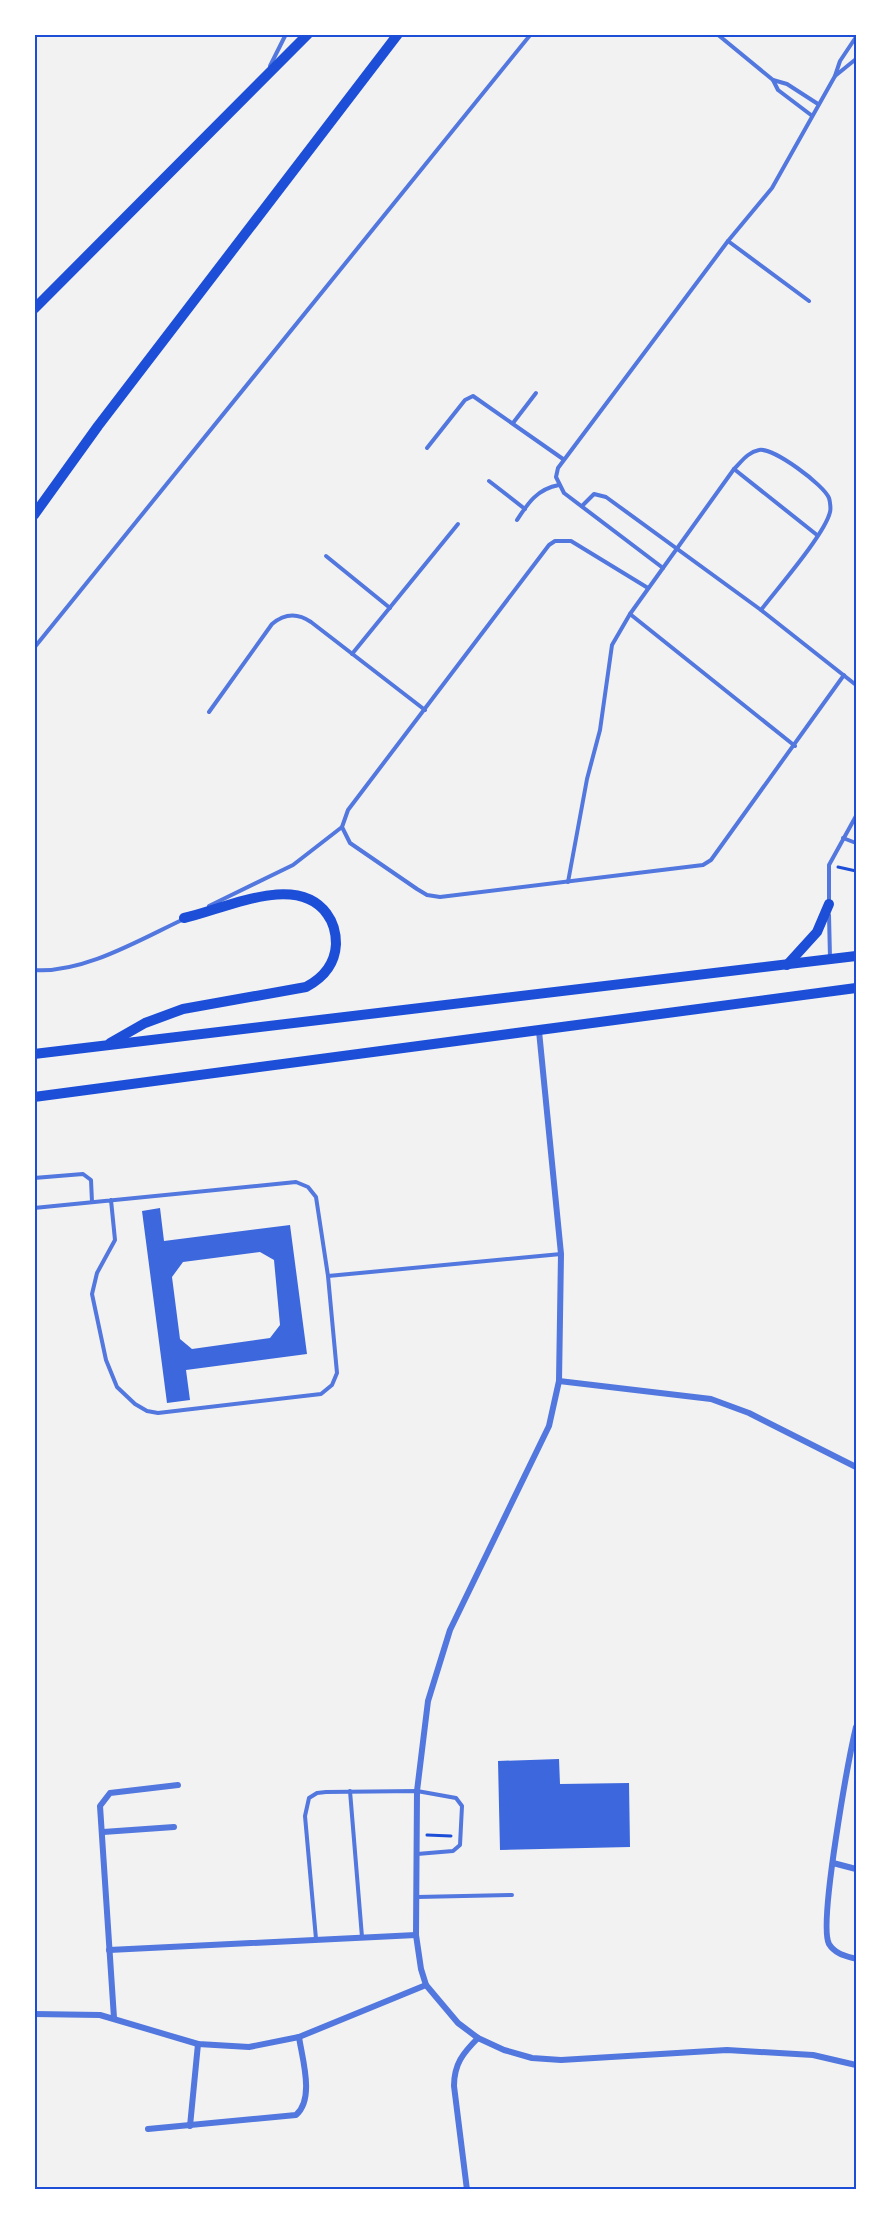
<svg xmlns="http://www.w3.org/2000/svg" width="891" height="2224" font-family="Karla,sans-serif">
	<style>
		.building { fill: #3d67dc; fill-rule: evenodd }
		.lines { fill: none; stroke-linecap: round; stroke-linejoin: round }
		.path { stroke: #1d4ed8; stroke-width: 3 }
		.service { stroke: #5277de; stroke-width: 4 }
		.minor { stroke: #5277de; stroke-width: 6 }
		.primary { stroke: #1d4ed8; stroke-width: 10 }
		.neatline { fill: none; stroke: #1d4ed8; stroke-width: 2 }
	</style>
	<rect width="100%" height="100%" fill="#f2f2f2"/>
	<g class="building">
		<path d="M160 1208 164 1241 290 1225 307 1354 186 1370 190 1400 167 1403 142 1211ZM260 1252 274 1260 280 1325 270 1338 192 1349 180 1339 172 1277 183 1262Z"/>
		<polygon points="559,1759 560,1784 629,1783 630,1847 500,1850 498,1761"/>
	</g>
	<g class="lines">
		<g class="path">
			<polyline points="838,867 856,871"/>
			<polyline points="427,1835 451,1836"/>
		</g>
		<g class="service">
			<polyline points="717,34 773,80 787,84 818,104"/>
			<polyline points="270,66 286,34"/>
			<polyline points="835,76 856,59"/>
			<polyline points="773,80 778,90 811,115"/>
			<polyline points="728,241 809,301"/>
			<polyline points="513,423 536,393"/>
			<polyline points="427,448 465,400 473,396 563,459"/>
			<polyline points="734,469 817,535"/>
			<polyline points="489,481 525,509"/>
			<polyline points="582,506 594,494 606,497 761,610 856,685"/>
			<path d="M517 520C528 503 537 489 559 485"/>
			<polyline points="326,556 390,608"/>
			<polyline points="663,568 564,493 556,477 558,468 728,241 772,188 835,76 840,61 856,37"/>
			<polyline points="648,588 571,541 555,541 549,545 348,810 342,827 350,843 417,889 427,895 440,897 703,865 711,860 844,675"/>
			<polyline points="630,614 795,746"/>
			<polyline points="34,648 531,34"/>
			<polyline points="352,654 458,524"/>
			<path d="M209 712 272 624C285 613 298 613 311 622L425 710"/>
			<polyline points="843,838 856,843"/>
			<path d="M568 882 587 779 600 730 612 645 630 614 734 469C742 461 748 452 759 450 773 447 824 485 829 498 830 501 831 509 830 512 825 534 777 589 761 610"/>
			<polyline points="829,901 829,865 856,816"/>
			<polyline points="209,906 293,865 342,827"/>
			<polyline points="829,915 830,958"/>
			<path d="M34 970C83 974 141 939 184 919"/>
			<polyline points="34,1178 83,1174 91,1180 92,1202"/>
			<polyline points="34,1208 296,1182 308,1187 316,1197 328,1276 337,1373 332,1385 321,1394 158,1413 147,1411 135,1404 117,1387 106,1360 92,1294 97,1273 115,1240 111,1200"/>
			<polyline points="328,1276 561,1254"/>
			<polyline points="350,1791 362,1937"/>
			<polyline points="417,1897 512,1895"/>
			<polyline points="316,1939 305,1816 309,1798 317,1793 326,1792 417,1791 456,1798 462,1806 460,1845 453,1851 417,1854"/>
		</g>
		<g class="minor">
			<polyline points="539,1031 561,1254 559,1381 549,1426 450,1630 428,1701 417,1791 416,1935 421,1969 426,1985 458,2023 478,2038 504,2050 532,2058 561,2060 727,2050 813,2055 856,2065"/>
			<polyline points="559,1381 711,1399 749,1413 856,1467"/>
			<path d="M856 1727C849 1757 818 1924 829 1944 835 1954 846 1956 856 1959"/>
			<polyline points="103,1832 174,1827"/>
			<polyline points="833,1863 856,1869"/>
			<polyline points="109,1950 416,1935"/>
			<polyline points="34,2014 100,2015 198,2044 249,2047 299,2037 426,1985"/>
			<polyline points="114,2018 100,1806 110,1793 178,1785"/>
			<polyline points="190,2126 198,2044"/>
			<path d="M148 2129 296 2115C315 2099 302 2058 299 2037"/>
			<path d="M467 2190 454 2086C454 2064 463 2053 478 2038"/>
		</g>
		<g class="primary">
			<polyline points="34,309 308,34"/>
			<polyline points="34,515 98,426 398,34"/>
			<polyline points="787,965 817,932 829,904"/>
			<path d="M110 1043 145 1023 183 1009 306 987C323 978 335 964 336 944 336 933 333 922 327 914 297 872 225 909 184 918"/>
			<polyline points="34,1054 856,956"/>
			<polyline points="34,1097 856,988"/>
		</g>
	</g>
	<rect width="891" height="2224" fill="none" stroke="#ffffff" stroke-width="72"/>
	<rect x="36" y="36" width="819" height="2152" class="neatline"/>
</svg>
